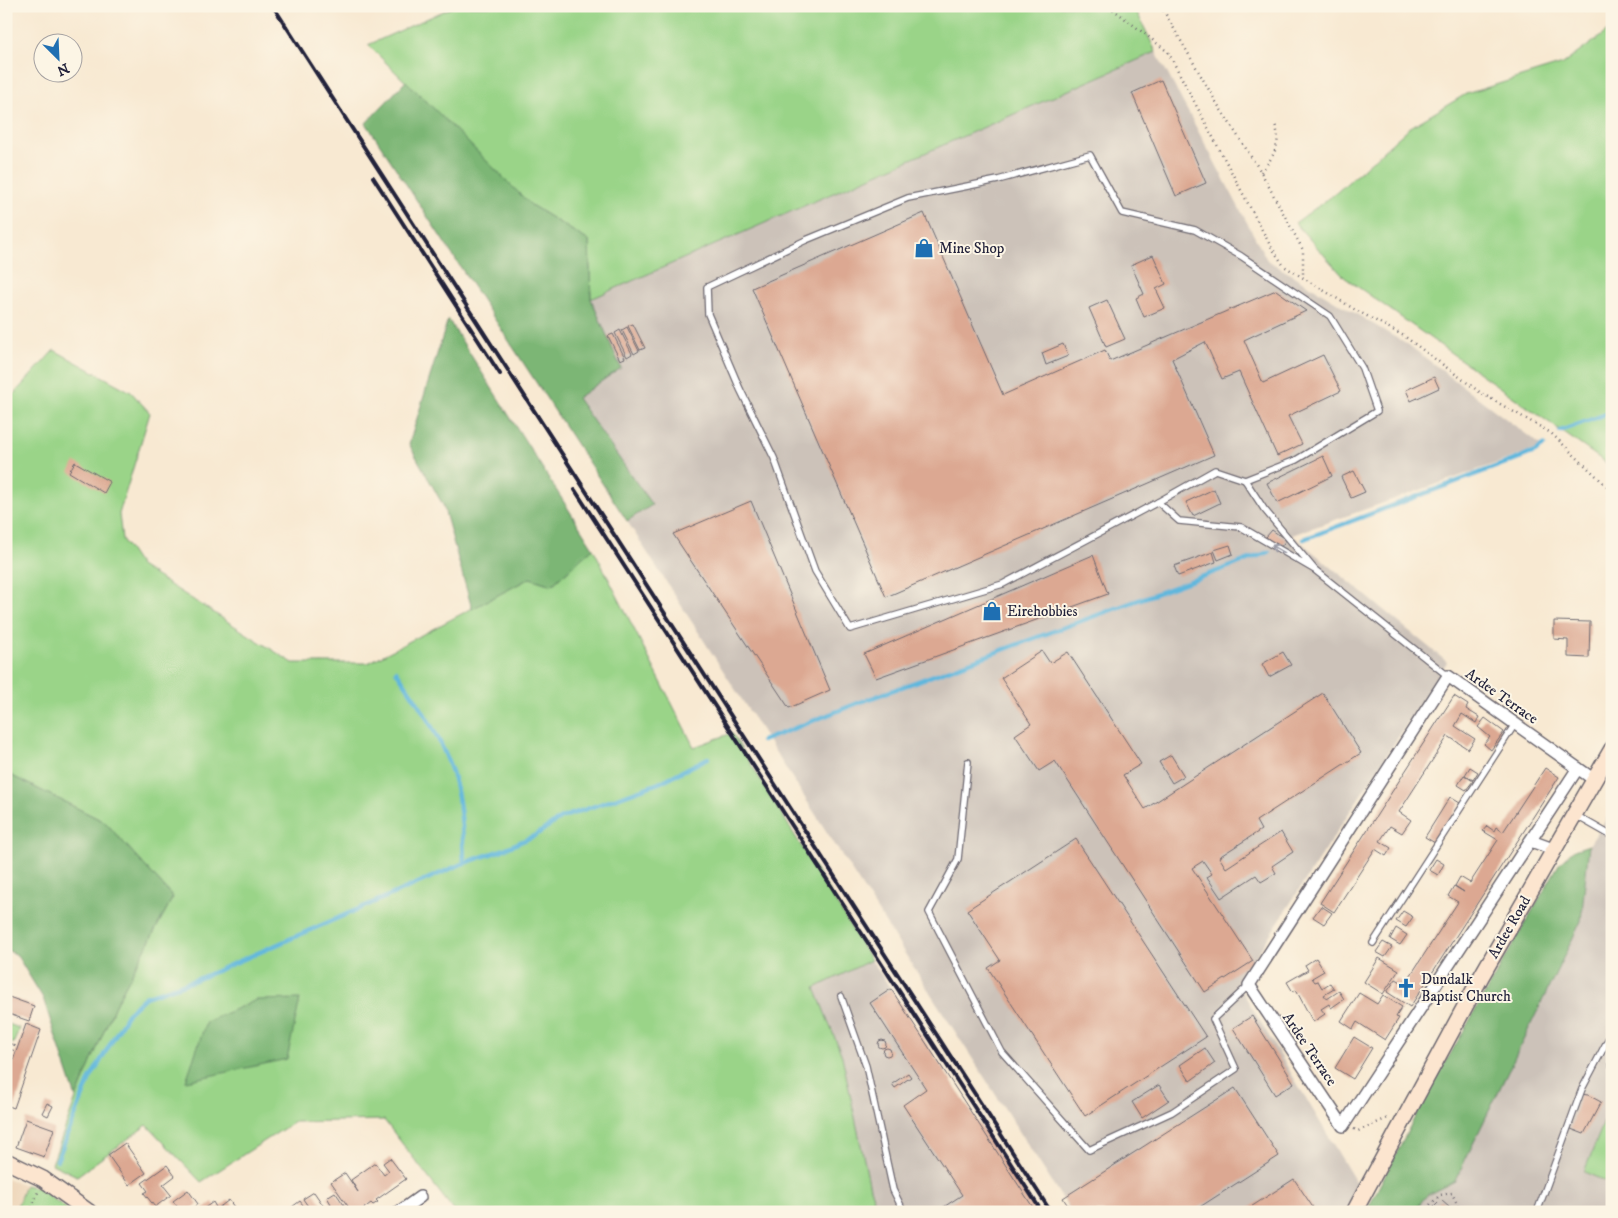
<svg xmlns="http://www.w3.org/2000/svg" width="1618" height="1218" font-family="'IM FELL DW Pica',serif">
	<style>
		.built { fill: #eed7bb }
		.industrial { fill: #ccc2b9 }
		.green { fill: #9ad488; stroke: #5e7b62 }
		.forest { fill: #7bb674; stroke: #4e6c58 }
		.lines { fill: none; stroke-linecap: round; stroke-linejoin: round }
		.stream { stroke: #61b7dd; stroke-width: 4.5 }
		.building { fill: #dca892 }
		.service-casing { stroke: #6d6870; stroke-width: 8 }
		.minor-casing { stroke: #6d6870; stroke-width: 14 }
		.secondary-casing { stroke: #6d6870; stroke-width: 18 }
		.path { stroke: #6d6870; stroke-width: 2.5; stroke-dasharray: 1 4; stroke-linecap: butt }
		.service { stroke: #fff; stroke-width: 5.5 }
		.minor { stroke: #fff; stroke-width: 11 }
		.secondary { stroke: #fce5cf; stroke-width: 15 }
		.rail { stroke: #22223b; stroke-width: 4 }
		.oneway { stroke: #9c9ca7 }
		.labels { text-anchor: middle; stroke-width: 4; stroke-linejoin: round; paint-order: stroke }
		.poi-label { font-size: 15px; fill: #22223b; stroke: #fcf5e5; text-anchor: start }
		.street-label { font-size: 15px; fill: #22223b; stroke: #fcf5e5 }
	</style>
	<rect width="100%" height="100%" fill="#fcf5e5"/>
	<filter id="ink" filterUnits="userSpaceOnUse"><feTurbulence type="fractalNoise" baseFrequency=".02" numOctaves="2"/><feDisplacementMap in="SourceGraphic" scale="10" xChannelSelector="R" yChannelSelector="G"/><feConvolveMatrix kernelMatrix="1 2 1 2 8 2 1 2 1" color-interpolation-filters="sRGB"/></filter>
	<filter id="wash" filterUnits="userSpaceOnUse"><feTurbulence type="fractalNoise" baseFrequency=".0096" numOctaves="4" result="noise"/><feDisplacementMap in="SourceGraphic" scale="20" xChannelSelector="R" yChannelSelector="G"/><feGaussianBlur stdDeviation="1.12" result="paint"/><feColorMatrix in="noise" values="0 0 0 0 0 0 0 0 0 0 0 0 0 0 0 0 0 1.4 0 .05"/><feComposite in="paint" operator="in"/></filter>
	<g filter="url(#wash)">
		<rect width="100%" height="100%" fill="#f8e9d2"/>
		<polygon class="built" points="6,1178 25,1185 15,1212 6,1212"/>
		<g class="industrial">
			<polygon points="1156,52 1267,260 1411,347 1543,447 1292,535 1447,662 1238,984 1358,1186 1345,1212 1071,1212 627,521 651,505 577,398 621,368 591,299"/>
			<polygon points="1612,811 1612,1102 1584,1172 1612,1184 1612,1201 1608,1212 1366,1212 1421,1105 1559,864 1574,850 1589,845"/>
			<polygon points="871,960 891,989 1036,1212 878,1212 870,1189 842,1056 815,988"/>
		</g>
		<g class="green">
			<polygon points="455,6 1134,6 1156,52 591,299 589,241 531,205 368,45"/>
			<polygon points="1612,28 1612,467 1344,277 1295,223 1336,193 1409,128 1466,94 1563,64"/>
			<polygon points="54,350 131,392 150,413 119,514 122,539 140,566 293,663 368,663 530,578 552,585 593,548 694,747 732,733 871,960 815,988 842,1056 870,1188 878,1212 455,1212 384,1120 294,1122 201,1182 147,1125 77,1176 52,1164 76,1098 115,1005 173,897 105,822 6,773 6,396 14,394"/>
			<polygon points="6,1023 19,1028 14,1043 6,1044"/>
			<polygon points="1612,1102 1612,1184 1584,1172"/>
			<polygon points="25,1185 39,1188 71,1212 15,1212"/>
		</g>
		<g class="forest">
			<polygon points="406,81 531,205 589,241 591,299 621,368 577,398 652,505 627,521 366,123"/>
			<polygon points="448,319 593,548 552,585 530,578 472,609 443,505 409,444"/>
			<polygon points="6,773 105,822 173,897 115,1005 76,1098 43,998 16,954 6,950"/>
			<polygon points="1589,845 1581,921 1455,1181 1427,1195 1413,1212 1366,1212 1421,1105 1559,864 1574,850"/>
			<polygon points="300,999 287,1059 186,1081 206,1022 256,1000"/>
		</g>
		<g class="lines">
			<g class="stream">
				<polyline points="1560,431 1612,412"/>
				<polyline points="1304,539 1535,452 1544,445"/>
				<path d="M396 671C417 700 441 738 452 772 461 801 463 832 464 863"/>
				<polyline points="762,741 858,703 1269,552"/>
				<polyline points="57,1160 90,1079 128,1013 145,997 198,979 464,863 502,850 536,835 561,818 659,783 708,758"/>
			</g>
		</g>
		<g id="blocks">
			<g class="building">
				<polygon points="1161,80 1206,183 1176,196 1132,93"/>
				<polygon points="924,213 1003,395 1105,350 1110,361 1276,290 1306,311 1244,340 1263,383 1323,355 1341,391 1288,416 1302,444 1277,456 1239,372 1222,379 1205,342 1172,359 1214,455 886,597 752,288"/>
				<polygon points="1153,255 1166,284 1156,289 1165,308 1144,317 1136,298 1144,294 1131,265"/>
				<polygon points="1107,300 1125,339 1106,347 1089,308"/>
				<polygon points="633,324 645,348 640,350 628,326"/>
				<polygon points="627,327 639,351 634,354 622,330"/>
				<polygon points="620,330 632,354 627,357 615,333"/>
				<polygon points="613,334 625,358 620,360 608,336"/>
				<polygon points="1063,344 1068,356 1046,365 1042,353"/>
				<polygon points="1434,377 1439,388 1411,401 1406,390"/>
				<polygon points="1323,456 1332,476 1277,503 1267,483"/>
				<polygon points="75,462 110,482 104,493 69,472"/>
				<polygon points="1354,471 1365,492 1351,498 1341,477"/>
				<polygon points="1214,489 1220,503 1193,516 1186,502"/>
				<polygon points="751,501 830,690 789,708 673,534"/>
				<polygon points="1272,530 1286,540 1280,548 1266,537"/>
				<polygon points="1230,545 1233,554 1218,560 1214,550"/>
				<polygon points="1213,552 1216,562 1178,576 1174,566"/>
				<polygon points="1093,555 1108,594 876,678 864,654"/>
				<polygon points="1554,621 1590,622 1589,658 1568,657 1568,640 1554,639"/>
				<polygon points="1042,651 1050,663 1068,652 1141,764 1123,775 1145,809 1323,693 1361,753 1256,821 1261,830 1219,857 1226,868 1281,832 1293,852 1272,866 1276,873 1261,882 1256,875 1221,898 1207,877 1212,874 1203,861 1192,868 1253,961 1205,992 1055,761 1039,771 1015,735 1031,724 1001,678"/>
				<polygon points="1283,652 1291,665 1269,677 1262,664"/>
				<polygon points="1454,696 1468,705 1466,709 1479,717 1476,723 1462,714 1455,726 1475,739 1468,749 1448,736 1399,812 1411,820 1402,833 1390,826 1380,841 1391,848 1386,856 1375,849 1334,912 1320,903"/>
				<polygon points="1485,718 1504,732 1491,750 1484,744 1490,737 1478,727"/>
				<polygon points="1171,755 1184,776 1172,783 1159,762"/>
				<polygon points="1470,767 1478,772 1473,780 1465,775"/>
				<polygon points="1545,768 1559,777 1410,1007 1387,992 1396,979 1405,984 1458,902 1448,896 1454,886 1464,892 1455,886 1460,877 1470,883 1498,840 1483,831 1487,826 1494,831 1496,827 1503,832"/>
				<polygon points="1464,775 1473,781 1466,790 1458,785"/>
				<polygon points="1450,797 1460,803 1435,843 1425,837"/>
				<polygon points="1076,839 1206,1037 1085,1116 988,968 1000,960 967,910"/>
				<polygon points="1436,859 1444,864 1438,875 1429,870"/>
				<polygon points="1321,906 1332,913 1324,924 1313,917"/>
				<polygon points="1403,911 1413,917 1406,927 1396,921"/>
				<polygon points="1396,928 1407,935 1400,945 1390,939"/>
				<polygon points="1383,942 1392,947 1385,957 1376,952"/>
				<polygon points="1316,958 1324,971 1312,978 1315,982 1318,981 1322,988 1330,983 1334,989 1324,995 1327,999 1339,991 1344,999 1331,1008 1329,1004 1321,1009 1325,1014 1313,1022 1296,990 1293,992 1287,982 1308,970 1305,965"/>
				<polygon points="1379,958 1399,970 1383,994 1364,982"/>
				<polygon points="891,989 1036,1212 936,1212 962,1195 903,1105 926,1089 870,1003"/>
				<polygon points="1359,993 1377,1004 1383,995 1402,1007 1396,1017 1399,1018 1385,1040 1357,1022 1353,1029 1341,1021"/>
				<polygon points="6,996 34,1006 29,1021 6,1013"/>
				<polygon points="1252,1016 1294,1083 1275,1095 1233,1028"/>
				<polygon points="26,1024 41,1030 14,1108 6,1105 6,1080"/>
				<polygon points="1354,1037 1372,1048 1353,1079 1335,1068"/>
				<circle cx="882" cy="1044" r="4"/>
				<polygon points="1205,1048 1215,1063 1190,1081 1180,1065"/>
				<circle cx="887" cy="1052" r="4"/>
				<polygon points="908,1073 911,1077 895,1088 892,1084"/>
				<polygon points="1159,1085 1169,1100 1142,1118 1132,1102"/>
				<polygon points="1235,1088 1279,1156 1192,1212 1072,1212 1063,1198"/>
				<polygon points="1580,1094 1588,1095 1601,1102 1584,1134 1571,1129"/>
				<polygon points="47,1103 53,1106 48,1116 42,1113"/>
				<polygon points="26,1119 54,1129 44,1157 16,1147"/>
				<polygon points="125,1143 146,1173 129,1185 108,1155"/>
				<polygon points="390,1158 406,1179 376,1200 378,1202 373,1205 371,1203 359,1212 352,1212 331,1182 345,1173 358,1192 351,1180 375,1163 384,1175 389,1171 383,1163"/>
				<polygon points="167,1165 175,1176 163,1185 171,1195 155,1207 144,1193 148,1191 142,1183"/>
				<polygon points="1294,1179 1316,1212 1243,1212"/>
				<polygon points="188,1190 198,1204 188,1212 181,1212 173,1201"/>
				<polygon points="314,1192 325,1208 331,1204 327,1197 335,1192 349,1212 312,1212 303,1199"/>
				<polygon points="229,1200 234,1207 227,1212 199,1212 213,1202 217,1209"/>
				<polygon points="1441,1200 1450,1208 1446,1212 1429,1212"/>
				<polygon points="300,1201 308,1212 295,1212 292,1207"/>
			</g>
		</g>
	</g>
	<g filter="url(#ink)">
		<use href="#blocks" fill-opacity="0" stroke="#6d6870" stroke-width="1"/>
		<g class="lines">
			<defs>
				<g id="service">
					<polyline points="1158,502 1003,584 850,629 815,571 774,458 740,389 708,314 707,287 806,240 908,198 998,180 1090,155 1122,213 1195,230 1241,256 1330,316 1362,368 1377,411 1296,460 1245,480"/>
					<polyline points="1315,570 1264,509 1245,480 1215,470 1158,502 1179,521 1241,527 1315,570 1448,676"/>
					<polyline points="968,762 958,859 929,912 1002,1052 1089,1150 1172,1112 1236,1069 1213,1019 1249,985"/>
					<polyline points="1575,815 1612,836"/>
					<polyline points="1373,943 1515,724"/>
					<polyline points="841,996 866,1066 893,1190 904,1212"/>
					<polyline points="1612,1060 1612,1065"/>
					<polyline points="1537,1212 1582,1089 1612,1032"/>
				</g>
				<g id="minor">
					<polyline points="1578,768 1343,1126 1249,985 1448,676 1593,779"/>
					<polyline points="1531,841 1553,849"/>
					<polyline points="399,1212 420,1197"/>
				</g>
				<g id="secondary">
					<polyline points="6,1161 43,1179 89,1212"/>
					<polyline points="1354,1212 1482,975 1612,749"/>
				</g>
			</defs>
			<use href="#service" class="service-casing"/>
			<use href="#minor" class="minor-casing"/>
			<use href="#secondary" class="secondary-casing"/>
			<g class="path">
				<polyline points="1109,6 1168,52 1270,245 1284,266 1354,309 1404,336 1481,393 1551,433 1612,491"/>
				<polyline points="1161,6 1216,102 1261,172 1303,250 1303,277"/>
				<path d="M1261 172C1274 156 1283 142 1274 122"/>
				<polyline points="6,1045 15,1044 6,1068"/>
				<polyline points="1354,1129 1358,1131 1390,1117"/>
				<polyline points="30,1212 38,1192"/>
				<polyline points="1423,1212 1440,1195 1452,1193 1458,1206"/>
			</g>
			<use href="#service" class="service"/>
			<use href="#minor" class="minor"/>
			<use href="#secondary" class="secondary"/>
			<g class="rail">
				<polyline points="273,6 1051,1212"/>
				<polyline points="373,177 500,374"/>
				<polyline points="575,490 1042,1212"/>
			</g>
		</g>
		<defs><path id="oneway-shaft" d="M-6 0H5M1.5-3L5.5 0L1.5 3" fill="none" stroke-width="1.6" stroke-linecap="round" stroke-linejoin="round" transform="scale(1.25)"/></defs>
		<use class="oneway" href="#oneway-shaft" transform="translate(1278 549) rotate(-150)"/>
	</g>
	<defs>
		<symbol id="shop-bare" viewBox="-9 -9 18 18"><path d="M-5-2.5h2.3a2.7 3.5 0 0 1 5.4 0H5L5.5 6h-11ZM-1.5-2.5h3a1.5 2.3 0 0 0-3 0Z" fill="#1f6fb2" stroke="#fcf5e5" stroke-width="2.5" paint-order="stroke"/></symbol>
		<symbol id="church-bare" viewBox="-9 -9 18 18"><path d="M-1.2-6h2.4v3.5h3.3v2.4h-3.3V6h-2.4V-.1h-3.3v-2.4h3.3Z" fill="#1f6fb2" stroke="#fcf5e5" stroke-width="2.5" paint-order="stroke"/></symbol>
	</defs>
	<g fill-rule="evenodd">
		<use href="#shop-bare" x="910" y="234" width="28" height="28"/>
		<use href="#shop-bare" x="978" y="597" width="28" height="28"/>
		<use href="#church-bare" x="1392" y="974" width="28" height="28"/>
	</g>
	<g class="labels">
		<g class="poi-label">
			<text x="939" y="253">Mine Shop</text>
			<text x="1007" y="616">Eirehobbies</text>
			<text x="1421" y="984">Dundalk<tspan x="1421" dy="17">Baptist Church</tspan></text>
		</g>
		<g class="street-label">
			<text transform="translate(1502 696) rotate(35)" y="5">Ardee Terrace</text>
			<text transform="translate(1509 927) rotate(-60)" y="5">Ardee Road</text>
			<text transform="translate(1310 1049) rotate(56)" y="5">Ardee Terrace</text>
		</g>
	</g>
	<rect width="1618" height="1218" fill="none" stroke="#fcf5e5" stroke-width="25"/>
	<g transform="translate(58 58) rotate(156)"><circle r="24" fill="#fcf5e5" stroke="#a5a1a1"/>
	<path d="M0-4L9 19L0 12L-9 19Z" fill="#1f6fb2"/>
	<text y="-8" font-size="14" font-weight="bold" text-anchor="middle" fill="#22223b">N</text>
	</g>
</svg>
